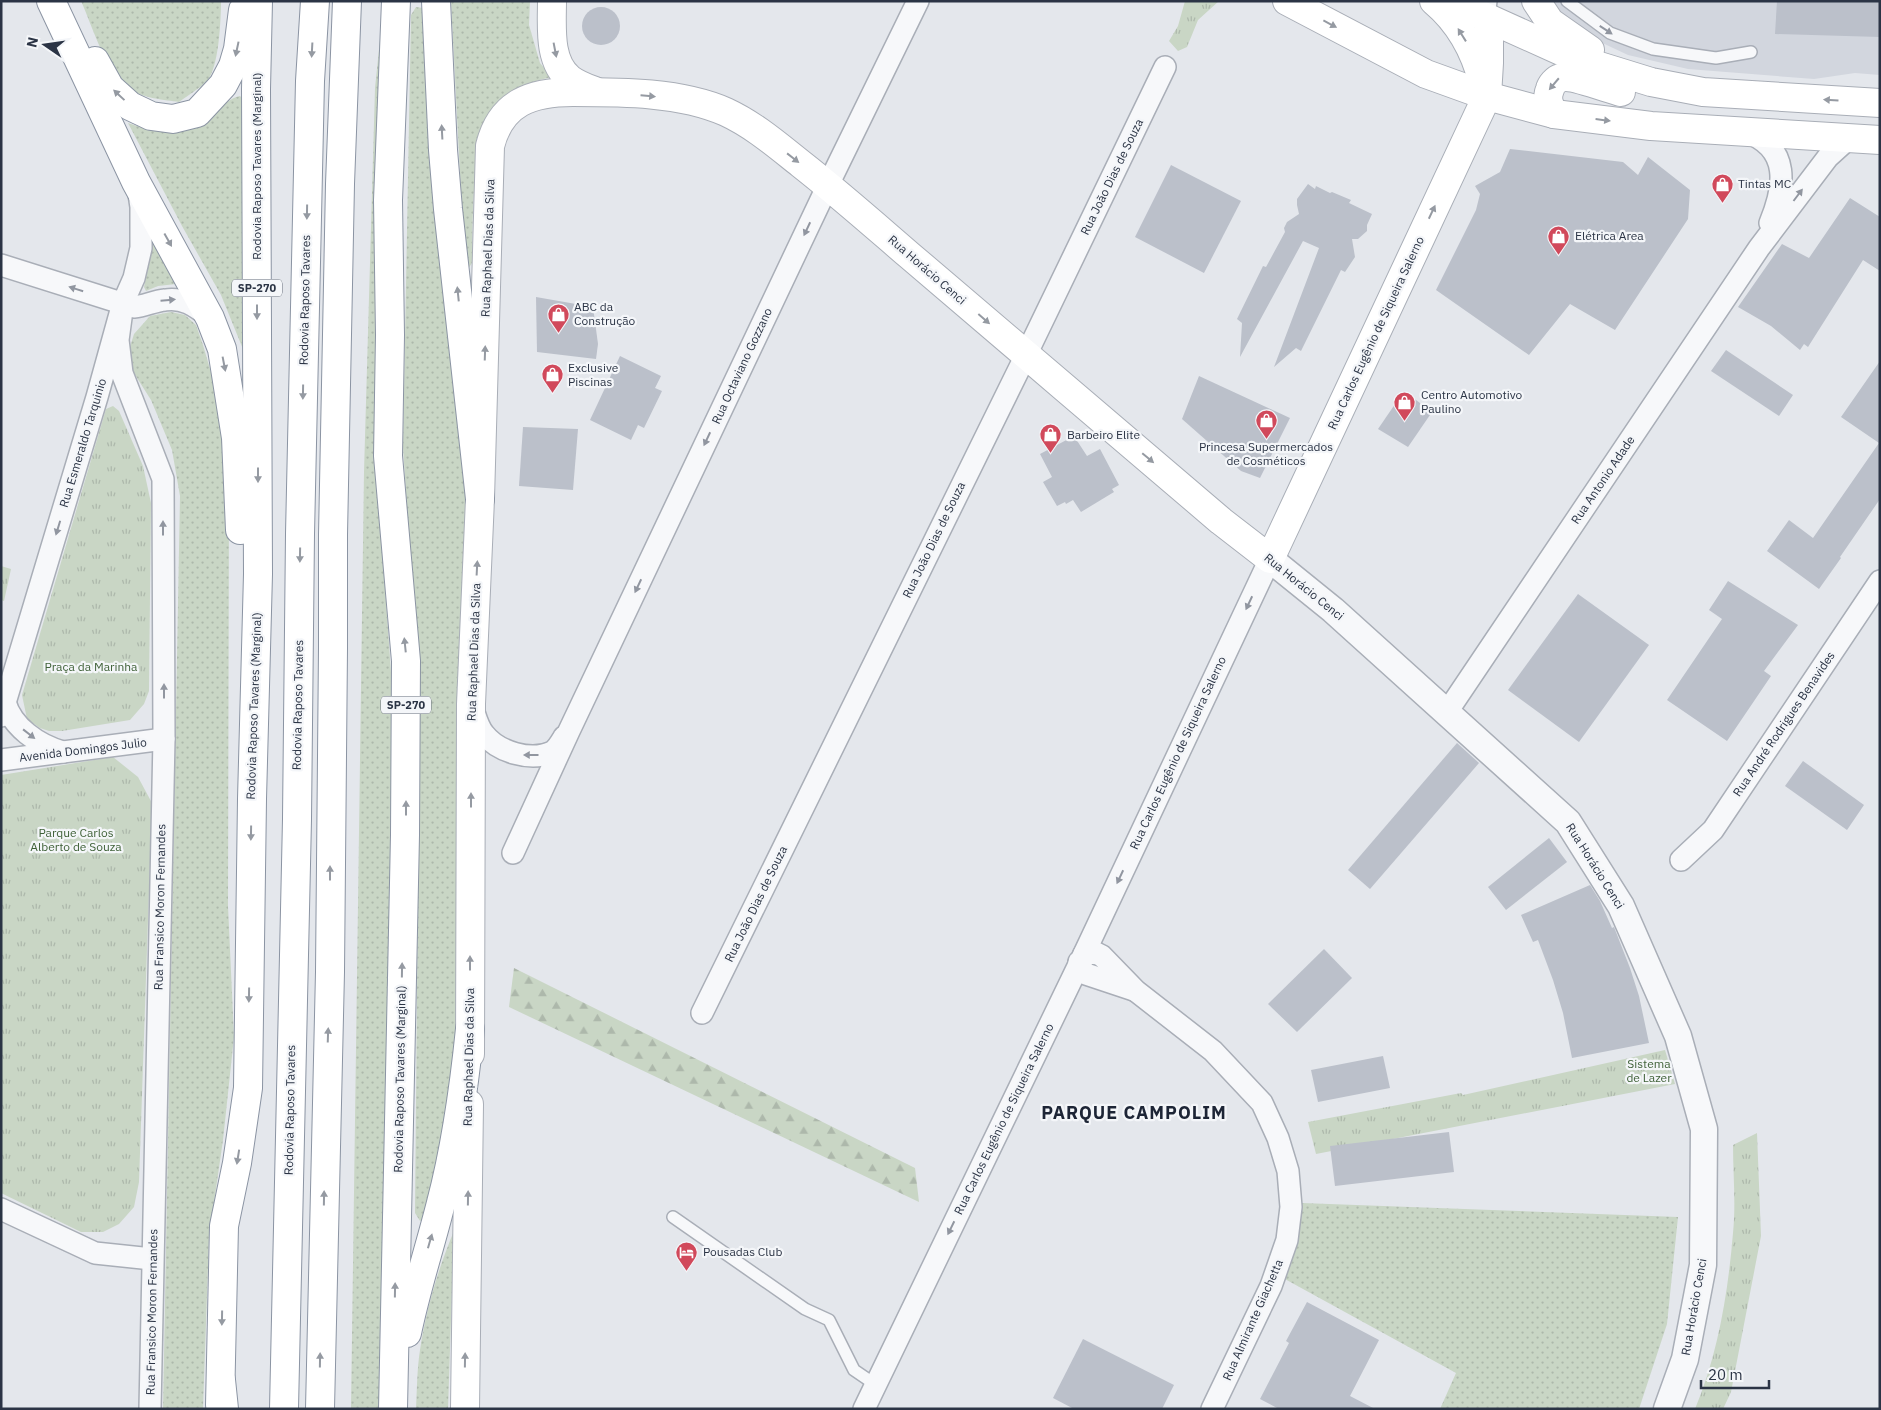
<svg xmlns="http://www.w3.org/2000/svg" width="1881" height="1410" font-family="'IBM Plex Sans',sans-serif">
	<style>
		.built { fill: #d2d6de }
		.grass { fill: url(#grass-dots) }
		.forest { fill: url(#forest-firs) }
		.park { fill: url(#park-tufts) }
		.building { fill: #bbc0ca }
		.lines { fill: none; stroke-linecap: round; stroke-linejoin: round }
		.service-casing { stroke: #a9aeb7; stroke-width: 14 }
		.minor-casing { stroke: #a9aeb7; stroke-width: 24 }
		.tertiary-casing { stroke: #a9aeb7; stroke-width: 29 }
		.secondary-casing { stroke: #a9aeb7; stroke-width: 30 }
		.trunk-casing { stroke: #8b94a3; stroke-width: 30 }
		.motorway-casing { stroke: #8b94a3; stroke-width: 30 }
		.service { stroke: #f7f8fa; stroke-width: 11 }
		.minor { stroke: #f7f8fa; stroke-width: 21 }
		.tertiary { stroke: #f7f8fa; stroke-width: 26 }
		.secondary { stroke: #fff; stroke-width: 28 }
		.trunk { stroke: #fff; stroke-width: 28 }
		.motorway { stroke: #fff; stroke-width: 28 }
		.oneway { fill: #959aa2 }
		.oneway2 { fill: #9196a0 }
		.labels { text-anchor: middle; stroke-width: 4.5; stroke-linejoin: round; paint-order: stroke }
		.shield { fill: #f4f6f9; stroke: #676e7b; stroke-width: 1 }
		.shield-label { font-size: 11px; font-weight: bold; fill: #2b3445 }
		.street-label { font-size: 12px; fill: #2b3445; stroke: #f4f6f9 }
		.poi-label { font-size: 12px; fill: #2b3445; stroke: #f4f6f9; text-anchor: start }
		.park-label { font-size: 12px; fill: #3f6138; stroke: #f4f6f9 }
		.district-label { font-size: 18px; font-weight: bold; letter-spacing: 1px; fill: #1d2536; stroke: #f4f6f9 }
	</style>
	<defs>
		<pattern id="grass-dots" width="8" height="8" patternUnits="userSpaceOnUse" patternTransform="scale(1.25)"><rect width="8" height="8" fill="#c9d6c5"/><path d="M2 2h.1M6 6h.1" fill="none" stroke="#adb8ab" stroke-width="1.8" stroke-linecap="round"/></pattern>
		<pattern id="forest-firs" width="22" height="20" patternUnits="userSpaceOnUse" patternTransform="scale(1.25)"><rect width="22" height="20" fill="#c9d6c5"/><path d="M5 1l3.5 6h-7zM16 11l3.5 6h-7z" fill="#adb8ab"/></pattern>
		<pattern id="park-tufts" width="24" height="20" patternUnits="userSpaceOnUse" patternTransform="scale(1.25)"><rect width="24" height="20" fill="#c9d6c5"/><path d="M3 7l-1-3M5 7V3M7 7l1-3M15 17l-1-3M17 17v-4M19 17l1-3" fill="none" stroke="#adb8ab"/></pattern>
	</defs>
	<rect width="100%" height="100%" fill="#e4e7ec"/>
	<polygon class="built" points="1546,1 1880,1 1880,75 1855,73 1814,79 1688,69 1628,55 1581,33"/>
	<g class="grass">
		<path d="M81 1H221C221 19 219 68 207 81 199 89 188 95 179 102 166 100 141 98 130 89 104 69 94 30 81 1Z"/>
		<polygon points="384,1 378,97 375,349 377,474 395,729 382,1409 351,1409 364,472 375,88"/>
		<path d="M451 1H530L529 25 540 63 552 77C532 81 505 91 493 109 471 144 473 222 472 263L468 269H465Z"/>
		<polygon points="416,7 423,8 449,283 469,534 459,1077 426,1218 420,1221 415,1213 420,662 410,554 403,447 411,15"/>
		<path d="M240 96 244 100 247 359 221 295 182 226 128 123C164 135 183 138 214 113 222 106 230 98 240 96Z"/>
		<polygon points="157,238 176,284 158,286 146,291 144,287 153,244"/>
		<polygon points="171,312 185,315 196,325 203,345 224,417 229,490 228,906 234,1037 223,1140 209,1237 203,1409 163,1409 180,496 172,450 151,400 132,370 128,353 134,334 150,316"/>
		<polygon points="1302,1203 1678,1217 1667,1324 1639,1409 1440,1409 1456,1373 1283,1278 1297,1239"/>
		<path d="M454 1231 448 1409H416C417 1390 417 1369 420 1350 426 1310 438 1269 454 1231Z"/>
	</g>
	<polygon class="forest" points="514,968 915,1168 919,1202 509,1007"/>
	<g class="park">
		<polygon points="1185,1 1219,1 1198,20 1187,47 1178,51 1169,41 1178,26"/>
		<polygon points="113,406 119,411 143,466 151,503 149,691 144,704 130,720 62,731 49,731 40,728 27,719 22,695 106,409"/>
		<polygon points="1,566 11,569 4,601 1,600"/>
		<polygon points="113,757 138,777 152,803 139,1182 134,1207 119,1224 103,1232 81,1232 1,1193 1,775"/>
		<polygon points="1665,1050 1675,1084 1316,1154 1308,1122 1461,1093 1463,1095"/>
		<path d="M1757 1133 1761 1236 1731 1392 1723 1409H1695C1718 1354 1728 1293 1733 1233 1736 1204 1733 1174 1733 1145Z"/>
	</g>
	<g class="building">
		<polygon points="1777,1 1880,1 1880,37 1775,34"/>
		<circle cx="601" cy="26" r="19"/>
		<polygon points="1510,149 1623,162 1638,175 1648,157 1690,190 1688,219 1615,330 1570,304 1529,355 1436,290 1476,210 1480,194 1475,186 1500,172"/>
		<polygon points="1171,165 1241,201 1204,273 1135,237"/>
		<polygon points="1308,184 1315,189 1316,186 1330,193 1332,192 1351,200 1349,203 1372,214 1367,225 1367,231 1358,239 1352,239 1355,257 1345,272 1341,270 1301,351 1296,348 1274,367 1319,248 1303,241 1240,357 1242,323 1237,319 1263,266 1266,267 1285,232 1284,228 1287,222 1299,214 1297,205 1297,199"/>
		<polygon points="1850,198 1880,217 1880,271 1863,260 1808,347 1804,344 1800,350 1771,326 1738,307 1782,244 1809,258"/>
		<polygon points="536,297 593,307 598,344 596,359 537,352"/>
		<polygon points="1726,350 1793,395 1779,416 1711,371"/>
		<polygon points="620,356 661,376 655,388 662,391 644,428 638,425 631,440 590,420"/>
		<polygon points="1880,361 1880,499 1840,557 1841,558 1819,589 1767,551 1789,520 1813,538 1879,443 1841,417"/>
		<polygon points="1199,376 1290,418 1260,478 1241,471 1182,419"/>
		<polygon points="1404,391 1432,412 1408,447 1378,429"/>
		<polygon points="523,427 578,429 573,490 519,486"/>
		<polygon points="1074,436 1087,456 1100,449 1119,485 1112,489 1114,492 1081,512 1073,500 1066,504 1065,502 1057,506 1043,482 1052,477 1040,454"/>
		<polygon points="1728,581 1798,625 1764,671 1771,676 1727,741 1667,700 1722,619 1709,610"/>
		<polygon points="1578,594 1649,645 1579,742 1508,690"/>
		<polygon points="1457,743 1479,763 1370,889 1348,870"/>
		<polygon points="1803,761 1864,805 1847,830 1785,786"/>
		<polygon points="1549,838 1567,862 1506,910 1488,887"/>
		<polygon points="1590,885 1600,901 1612,928 1614,927 1630,968 1639,996 1649,1043 1572,1058 1563,1013 1553,980 1538,940 1533,942 1521,915"/>
		<polygon points="1324,949 1352,978 1297,1032 1268,1004"/>
		<polygon points="1383,1056 1390,1088 1318,1102 1311,1070"/>
		<polygon points="1449,1132 1454,1172 1335,1186 1330,1146"/>
		<polygon points="1307,1302 1379,1340 1350,1396 1375,1409 1279,1409 1260,1399 1289,1343 1286,1341"/>
		<polygon points="1083,1339 1174,1385 1162,1409 1074,1409 1053,1398"/>
	</g>
	<g class="lines">
		<defs>
			<g id="service">
				<polyline points="1567,1 1610,33 1653,49 1716,58 1751,52"/>
				<polyline points="1489,19 1491,1"/>
				<polyline points="673,1217 805,1309 829,1320 854,1370 876,1385"/>
			</g>
			<g id="minor">
				<path d="M1746 132C1791 148 1785 187 1770 223"/>
				<path d="M1 265 134 307C145 306 154 301 165 300 183 297 195 306 208 316"/>
				<polyline points="123,303 118,340 122,373 163,479 164,739 150,1409"/>
				<path d="M5 702C12 727 38 745 63 752"/>
				<path d="M473 709C476 718 478 727 484 734 498 752 531 762 552 752 557 749 561 742 564 737"/>
				<polyline points="1447,712 1759,248 1828,157 1849,138"/>
				<polyline points="1,716 97,397 123,303 134,278 141,248 141,207 139,194"/>
				<polyline points="1,760 164,739"/>
				<polyline points="513,853 569,731 828,185 918,1"/>
				<polyline points="1681,860 1713,830 1880,581"/>
				<polyline points="1084,954 1096,953 1102,956 1136,991 1213,1051 1262,1103 1278,1138 1288,1171 1291,1207 1287,1240 1271,1286 1212,1409"/>
				<polyline points="1079,962 1082,969 1086,974 1134,990"/>
				<polyline points="702,1013 1026,355 1165,67"/>
				<polyline points="1,1209 95,1253 152,1259"/>
				<polyline points="864,1409 1084,954 1270,559"/>
			</g>
			<polyline id="tertiary" points="1270,559 1333,610 1568,822 1621,906 1678,1036 1704,1129 1703,1265 1685,1359 1667,1409"/>
			<g id="secondary">
				<path d="M552 1C552 26 548 62 570 79 578 85 587 88 595 91"/>
				<polyline points="1287,1 1426,74 1487,96 1554,114 1651,126 1880,140"/>
				<path d="M1434 1C1459 22 1475 51 1483 83"/>
				<polyline points="1450,1 1583,61 1651,82 1703,92 1880,103"/>
				<polyline points="1536,1 1550,22 1590,50"/>
				<path d="M1554 114C1549 105 1546 99 1550 89 1551 85 1556 79 1560 78 1571 74 1608 89 1621 92"/>
				<path d="M470 1054 471 704 480 499 490 146C501 102 532 92 573 92 622 92 681 92 726 112 754 125 777 145 801 164 838 193 873 224 909 255 1013 344 1117 432 1221 521L1270 559 1487 96 1489 63V19"/>
				<polyline points="465,1409 469,1104"/>
			</g>
			<g id="trunk">
				<polyline points="51,1 136,182 210,318 222,349 236,438 240,530"/>
				<polyline points="436,1 443,150 448,209 480,499"/>
				<polyline points="95,61 110,88 130,106 151,116 173,119 197,113 223,85 233,66 238,49 243,10"/>
				<path d="M407 1333C416 1289 430 1247 441 1203 456 1146 464 1088 470 1029"/>
				<polyline points="220,1405 224,1226 237,1163 248,1088 252,799 258,574 256,89 258,1"/>
				<polyline points="393,1409 405,835 406,661 388,456 390,335 388,200 396,1"/>
			</g>
			<g id="motorway">
				<polyline points="221,1380 224,1409"/>
				<polyline points="284,1409 297,819 300,534 310,81 315,1"/>
				<polyline points="320,1409 330,972 333,648 333,535 340,184 347,1"/>
			</g>
		</defs>
		<use href="#service" class="service-casing"/>
		<use href="#minor" class="minor-casing"/>
		<use href="#tertiary" class="tertiary-casing"/>
		<use href="#secondary" class="secondary-casing"/>
		<use href="#trunk" class="trunk-casing"/>
		<use href="#motorway" class="motorway-casing"/>
		<use href="#service" class="service"/>
		<use href="#minor" class="minor"/>
		<use href="#tertiary" class="tertiary"/>
		<use href="#secondary" class="secondary"/>
		<use href="#trunk" class="trunk"/>
		<use href="#motorway" class="motorway"/>
	</g>
	<defs><path id="oneway-solid" d="M-6-.8H1V-3.2L6.5 0L1 3.2V.8H-6Z" transform="scale(1.25)"/></defs>
	<g class="oneway">
		<use href="#oneway-solid" transform="translate(1330 24) rotate(28)"/>
		<use href="#oneway-solid" transform="translate(1462 35) rotate(-122)"/>
		<use href="#oneway-solid" transform="translate(237 49) rotate(102)"/>
		<use href="#oneway-solid" transform="translate(312 50) rotate(93)"/>
		<use href="#oneway-solid" transform="translate(555 50) rotate(79)"/>
		<use href="#oneway-solid" transform="translate(1554 84) rotate(130)"/>
		<use href="#oneway-solid" transform="translate(119 95) rotate(-137)"/>
		<use href="#oneway-solid" transform="translate(648 96) rotate(5)"/>
		<use href="#oneway-solid" transform="translate(1831 100) rotate(-176)"/>
		<use href="#oneway-solid" transform="translate(1603 120) rotate(7)"/>
		<use href="#oneway-solid" transform="translate(442 132) rotate(-93)"/>
		<use href="#oneway-solid" transform="translate(793 158) rotate(38)"/>
		<use href="#oneway-solid" transform="translate(307 212) rotate(91)"/>
		<use href="#oneway-solid" transform="translate(1432 212) rotate(-65)"/>
		<use href="#oneway-solid" transform="translate(168 240) rotate(61)"/>
		<use href="#oneway-solid" transform="translate(458 294) rotate(-96)"/>
		<use href="#oneway-solid" transform="translate(257 312) rotate(90)"/>
		<use href="#oneway-solid" transform="translate(984 319) rotate(41)"/>
		<use href="#oneway-solid" transform="translate(485 353) rotate(-88)"/>
		<use href="#oneway-solid" transform="translate(224 364) rotate(79)"/>
		<use href="#oneway-solid" transform="translate(303 392) rotate(91)"/>
		<use href="#oneway-solid" transform="translate(1148 458) rotate(40)"/>
		<use href="#oneway-solid" transform="translate(258 475) rotate(90)"/>
		<use href="#oneway-solid" transform="translate(300 555) rotate(91)"/>
		<use href="#oneway-solid" transform="translate(477 568) rotate(-87)"/>
		<use href="#oneway-solid" transform="translate(405 645) rotate(-96)"/>
		<use href="#oneway-solid" transform="translate(471 800) rotate(-90)"/>
		<use href="#oneway-solid" transform="translate(406 808) rotate(-90)"/>
		<use href="#oneway-solid" transform="translate(251 833) rotate(91)"/>
		<use href="#oneway-solid" transform="translate(330 873) rotate(-90)"/>
		<use href="#oneway-solid" transform="translate(470 963) rotate(-90)"/>
		<use href="#oneway-solid" transform="translate(402 970) rotate(-89)"/>
		<use href="#oneway-solid" transform="translate(249 995) rotate(91)"/>
		<use href="#oneway-solid" transform="translate(328 1035) rotate(-88)"/>
		<use href="#oneway-solid" transform="translate(238 1157) rotate(99)"/>
		<use href="#oneway-solid" transform="translate(324 1198) rotate(-89)"/>
		<use href="#oneway-solid" transform="translate(468 1198) rotate(-89)"/>
		<use href="#oneway-solid" transform="translate(430 1241) rotate(-74)"/>
		<use href="#oneway-solid" transform="translate(395 1290) rotate(-89)"/>
		<use href="#oneway-solid" transform="translate(222 1318) rotate(91)"/>
		<use href="#oneway-solid" transform="translate(320 1360) rotate(-89)"/>
		<use href="#oneway-solid" transform="translate(465 1360) rotate(-89)"/>
	</g>
	<g class="oneway2">
		<use href="#oneway-solid" transform="translate(1606 30) rotate(33)"/>
		<use href="#oneway-solid" transform="translate(1798 195) rotate(-53)"/>
		<use href="#oneway-solid" transform="translate(807 229) rotate(115)"/>
		<use href="#oneway-solid" transform="translate(76 289) rotate(-163)"/>
		<use href="#oneway-solid" transform="translate(168 300) rotate(-5)"/>
		<use href="#oneway-solid" transform="translate(707 439) rotate(115)"/>
		<use href="#oneway-solid" transform="translate(58 528) rotate(107)"/>
		<use href="#oneway-solid" transform="translate(163 528) rotate(-90)"/>
		<use href="#oneway-solid" transform="translate(638 586) rotate(115)"/>
		<use href="#oneway-solid" transform="translate(1249 603) rotate(115)"/>
		<use href="#oneway-solid" transform="translate(164 691) rotate(-90)"/>
		<use href="#oneway-solid" transform="translate(29 734) rotate(38)"/>
		<use href="#oneway-solid" transform="translate(531 755) rotate(180)"/>
		<use href="#oneway-solid" transform="translate(1120 877) rotate(115)"/>
		<use href="#oneway-solid" transform="translate(951 1228) rotate(116)"/>
	</g>
	<defs>
		<symbol id="shop-pin" viewBox="-11 -11 22 30"><path d="M0 17L-7.5 6A9.5 9.5 0 1 1 7.5 6Z" fill="#d1495b" stroke="#f4f6f9"/><path d="M-5-2.5h2.3a2.7 3.5 0 0 1 5.4 0H5L5.5 6h-11ZM-1.5-2.5h3a1.5 2.3 0 0 0-3 0Z" fill="#fff"/></symbol>
		<symbol id="hotel-pin" viewBox="-11 -11 22 30"><path d="M0 17L-7.5 6A9.5 9.5 0 1 1 7.5 6Z" fill="#d1495b" stroke="#f4f6f9"/><path d="M-6-4.5h1.5V1H6V5H4.5V3h-9V5H-6ZM-4 0a1.8 1.8 0 1 1 3.6 0ZM.5 0V-2.5h3Q6-2.5 6 0Z" fill="#fff"/></symbol>
	</defs>
	<g fill-rule="evenodd">
		<use href="#shop-pin" x="1710" y="172" width="25" height="34"/>
		<use href="#shop-pin" x="1546" y="224" width="25" height="34"/>
		<use href="#shop-pin" x="546" y="302" width="25" height="34"/>
		<use href="#shop-pin" x="540" y="362" width="25" height="34"/>
		<use href="#shop-pin" x="1392" y="390" width="25" height="34"/>
		<use href="#shop-pin" x="1254" y="408" width="25" height="34"/>
		<use href="#shop-pin" x="1038" y="422" width="25" height="34"/>
		<use href="#hotel-pin" x="674" y="1240" width="25" height="34"/>
	</g>
	<g class="labels">
		<g class="shield">
			<rect x="232" y="279.5" width="50" height="17" rx="4"/>
			<rect x="381" y="696.5" width="50" height="17" rx="4"/>
		</g>
		<g class="shield-label">
			<text x="257" y="292">SP-270</text>
			<text x="406" y="709">SP-270</text>
		</g>
		<g class="street-label">
			<text transform="translate(257 166) rotate(-90)" y="4">Rodovia Raposo Tavares (Marginal)</text>
			<text transform="translate(1112 177) rotate(-64)" y="4">Rua João Dias de Souza</text>
			<text transform="translate(488 248) rotate(-88)" y="4">Rua Raphael Dias da Silva</text>
			<text transform="translate(927 270) rotate(41)" y="4">Rua Horácio Cenci</text>
			<text transform="translate(305 300) rotate(-89)" y="4">Rodovia Raposo Tavares</text>
			<text transform="translate(1376 333) rotate(-65)" y="4">Rua Carlos Eugênio de Siqueira Salerno</text>
			<text transform="translate(742 366) rotate(-65)" y="4">Rua Octaviano Gozzano</text>
			<text transform="translate(83 443) rotate(-73)" y="4">Rua Esmeraldo Tarquinio</text>
			<text transform="translate(1603 480) rotate(-56)" y="4">Rua Antonio Adade</text>
			<text transform="translate(934 540) rotate(-64)" y="4">Rua João Dias de Souza</text>
			<text transform="translate(1304 587) rotate(39)" y="4">Rua Horácio Cenci</text>
			<text transform="translate(474 652) rotate(-88)" y="4">Rua Raphael Dias da Silva</text>
			<text transform="translate(298 705) rotate(-89)" y="4">Rodovia Raposo Tavares</text>
			<text transform="translate(254 706) rotate(-88)" y="4">Rodovia Raposo Tavares (Marginal)</text>
			<text transform="translate(1784 724) rotate(-56)" y="4">Rua André Rodrigues Benavides</text>
			<text transform="translate(83 750) rotate(-7)" y="4">Avenida Domingos Julio</text>
			<text transform="translate(1178 753) rotate(-65)" y="4">Rua Carlos Eugênio de Siqueira Salerno</text>
			<text transform="translate(1595 866) rotate(58)" y="4">Rua Horácio Cenci</text>
			<text transform="translate(756 904) rotate(-64)" y="4">Rua João Dias de Souza</text>
			<text transform="translate(160 907) rotate(-89)" y="4">Rua Fransico Moron Fernandes</text>
			<text transform="translate(469 1057) rotate(-89)" y="4">Rua Raphael Dias da Silva</text>
			<text transform="translate(400 1079) rotate(-89)" y="4">Rodovia Raposo Tavares (Marginal)</text>
			<text transform="translate(290 1110) rotate(-89)" y="4">Rodovia Raposo Tavares</text>
			<text transform="translate(1004 1119) rotate(-64)" y="4">Rua Carlos Eugênio de Siqueira Salerno</text>
			<text transform="translate(1694 1307) rotate(-80)" y="4">Rua Horácio Cenci</text>
			<text transform="translate(152 1312) rotate(-89)" y="4">Rua Fransico Moron Fernandes</text>
			<text transform="translate(1253 1320) rotate(-66)" y="4">Rua Almirante Giachetta</text>
		</g>
		<g class="poi-label">
			<text x="1738" y="188">Tintas MC</text>
			<text x="1575" y="240">Elétrica Area</text>
			<text x="574" y="311">ABC da<tspan x="574" dy="14">Construção</tspan></text>
			<text x="568" y="372">Exclusive<tspan x="568" dy="14">Piscinas</tspan></text>
			<text x="1421" y="399">Centro Automotivo<tspan x="1421" dy="14">Paulino</tspan></text>
			<text x="1067" y="439">Barbeiro Elite</text>
			<text x="1266" y="451" text-anchor="middle">Princesa Supermercados<tspan x="1266" dy="14">de Cosméticos</tspan></text>
			<text x="703" y="1256">Pousadas Club</text>
		</g>
		<g class="park-label">
			<text x="91" y="671">Praça da Marinha</text>
			<text x="76" y="837">Parque Carlos<tspan x="76" dy="14">Alberto de Souza</tspan></text>
			<text x="1649" y="1068">Sistema<tspan x="1649" dy="14">de Lazer</tspan></text>
		</g>
		<g class="district-label">
			<text x="1134" y="1119">PARQUE CAMPOLIM</text>
		</g>
	</g>
	<rect width="1881" height="1410" fill="none" stroke="#2b3445" stroke-width="5"/>
	<g transform="translate(45 45) rotate(283)" stroke="#f4f6f9" stroke-width="4" paint-order="stroke">
	<path d="M0-4L9 19L0 12L-9 19Z" fill="#2b3445"/>
	<text y="-8" font-size="14" font-weight="bold" text-anchor="middle" fill="#2b3445">N</text>
	</g>
	<path d="M1701 1380v8h68v-8" fill="none" stroke="#2b3445" stroke-width="2.5"/>
	<text x="1708" y="1380" font-size="15" fill="#2b3445" stroke="#f4f6f9" stroke-width="4" paint-order="stroke">20 m</text>
</svg>
